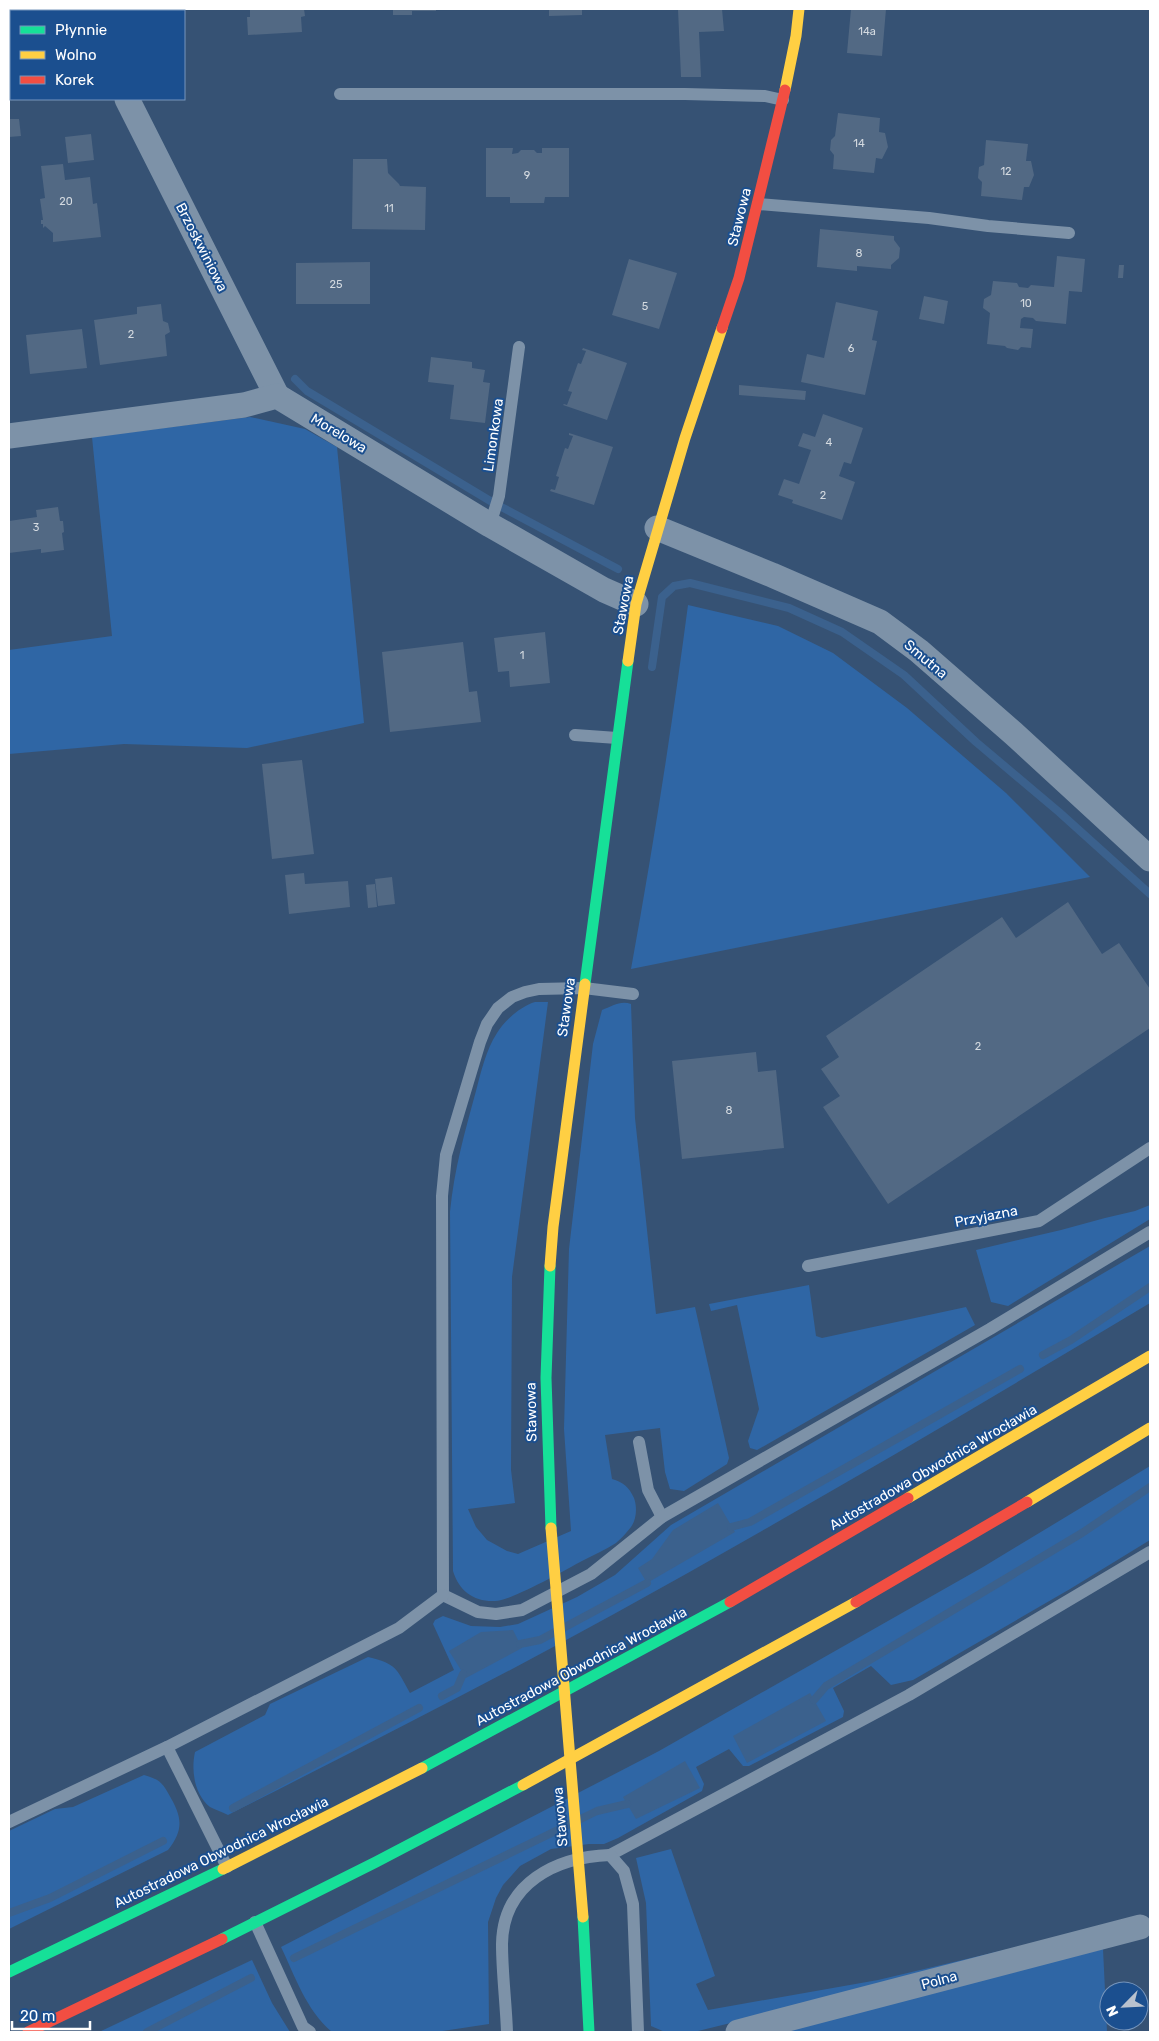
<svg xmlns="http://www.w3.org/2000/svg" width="1159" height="2041" font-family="Rubik,sans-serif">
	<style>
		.green { fill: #2f66a5 }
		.water { fill: #3b618d }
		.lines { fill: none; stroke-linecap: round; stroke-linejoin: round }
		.stream { stroke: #3b618d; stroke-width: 8 }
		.building { fill: #526984 }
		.lane { stroke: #7d92a8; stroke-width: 12 }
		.street { stroke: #7d92a8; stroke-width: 25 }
		.fast { stroke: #16e098; stroke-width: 11 }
		.slow { stroke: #ffcf43; stroke-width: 11 }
		.jam { stroke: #f24e42; stroke-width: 11 }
		.slow-bridge { stroke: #ffcf43; stroke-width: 11 }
		.labels { text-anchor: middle; stroke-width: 4; stroke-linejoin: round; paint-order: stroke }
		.number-label { font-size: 11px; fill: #d4dae0 }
		.street-label { font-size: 14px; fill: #fff; stroke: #1b4f8f }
	</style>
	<rect width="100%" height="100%" fill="#365274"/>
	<g class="green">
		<polygon points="250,417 305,429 337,447 364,723 247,748 124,744 9,754 9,650 112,636 92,437"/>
		<path d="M688 605 778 626 833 653 907 708 1006 793 1090 877 631 969C653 848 672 727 688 605Z"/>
		<path d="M535 1002H548L512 1277 511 1470 515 1503 468 1509 476 1527 487 1540 507 1551 518 1554 571 1531 564 1429 569 1249 593 1044 602 1010C612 1006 621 1000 631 1004L635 1118 656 1314 695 1307 729 1458 727 1464 684 1491 670 1489 665 1472 660 1428 605 1435 612 1479C623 1482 629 1487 634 1498 637 1506 637 1519 631 1527 627 1532 621 1539 616 1543 605 1550 593 1555 582 1561 565 1570 511 1601 495 1601 474 1602 459 1591 453 1571L450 1212C454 1170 465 1131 476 1091 481 1072 486 1050 497 1033 504 1021 521 1006 535 1002Z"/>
		<polygon points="1150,1205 1150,1219 1008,1306 991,1302 976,1250 1061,1230 1105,1218 1135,1211"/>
		<path d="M1150 1246V1303C973 1409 795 1514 614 1614 487 1684 358 1749 228 1815 223 1812 215 1810 210 1807 194 1794 191 1770 195 1752L265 1715 270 1704 368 1657C397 1664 396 1668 410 1693L454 1670 433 1624 435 1620 443 1616 471 1626 500 1627 518 1624 577 1597 615 1575 671 1525Z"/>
		<polygon points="809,1285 816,1336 822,1338 966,1307 975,1325 757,1450 750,1448 748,1441 759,1409 737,1305 711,1311 709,1304"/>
		<path d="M1150 1466V1540L1070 1589 913 1680 891 1685 871 1666 833 1688 844 1711 843 1717 749 1766H743L729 1749 696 1767 704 1784 702 1791 618 1838 604 1844H589L551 1849 520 1866 503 1885 496 1898 488 1922 489 2024 436 2032H332C306 2010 295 1976 281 1947L659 1751 983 1567Z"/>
		<path d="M144 1775C162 1780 163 1784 172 1800 183 1820 182 1832 168 1850L9 1929V1831L55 1809 73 1807Z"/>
		<polygon points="671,1849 715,1976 696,1984 708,2010 878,1980 1063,1936 922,1976 694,2032 665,2032 651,2026 646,1903 636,1858"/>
		<polygon points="1103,1949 1107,2032 775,2032"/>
		<polygon points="252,1960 272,2003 290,2032 99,2032"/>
	</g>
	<g class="water">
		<polygon points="718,1503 735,1532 647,1583 638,1568 652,1559 673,1530"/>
		<polygon points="513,1630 522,1648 466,1678 449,1651 481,1632"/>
		<polygon points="810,1693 826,1721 747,1763 733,1736"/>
		<polygon points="685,1761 700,1788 636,1819 623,1797"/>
	</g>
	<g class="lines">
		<g class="stream">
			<polyline points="295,379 307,391 492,502 618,569"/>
			<polyline points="652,667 662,597 674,586 690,583 789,608 842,632 904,675 976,742 1059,812 1150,894"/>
			<polyline points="1043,1355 1071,1340 1150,1287"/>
			<polyline points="731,1527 750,1522 1020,1369"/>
			<polyline points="565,1627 647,1583"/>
			<polyline points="520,1644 540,1640 555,1632"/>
			<polyline points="442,1696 457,1688 463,1674"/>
			<polyline points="814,1700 826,1686 1082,1533 1150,1487"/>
			<polyline points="233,1808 419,1708"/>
			<polyline points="9,1913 50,1898 163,1841"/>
			<polyline points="294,1958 597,1811 627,1804"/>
			<polyline points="147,2032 251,1978"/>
		</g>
	</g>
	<g class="building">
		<polygon points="250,9 304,9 305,16 301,17 302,32 248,35 247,17 250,17"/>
		<polygon points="393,9 436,9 436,11 412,11 412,15 393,15"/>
		<polygon points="549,9 582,9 582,15 549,16"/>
		<polygon points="678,9 722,9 724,31 699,32 701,77 681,77"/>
		<polygon points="851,9 886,9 882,56 847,53"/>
		<rect x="9" y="11" width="2" height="51"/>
		<polygon points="838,113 880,118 879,132 885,133 888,147 882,159 876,158 874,173 833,169 834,155 830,150 831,140 835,136"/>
		<polygon points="9,119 19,119 21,136 9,137"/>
		<polygon points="91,134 94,160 68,163 65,137"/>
		<polygon points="986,140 1028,144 1026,161 1031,161 1034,175 1029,187 1024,187 1022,200 981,196 982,182 978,178 979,167 984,165"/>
		<polygon points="486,148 513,148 512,154 518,153 521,150 534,150 537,153 542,153 542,148 569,148 569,197 545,197 544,203 510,203 510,197 486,197"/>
		<polygon points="353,159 387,159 388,173 399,184 400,186 426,187 425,230 352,229"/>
		<polygon points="63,164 65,180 90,177 93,204 97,203 101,237 53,242 53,233 45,226 43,228 43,224 41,224 41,220 43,220 40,199 45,198 41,166"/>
		<polygon points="820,229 894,236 894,240 900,248 899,258 891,265 891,269 857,266 857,271 817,267"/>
		<polygon points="1057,256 1085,259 1082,292 1069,291 1066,324 1036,321 1033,318 1024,317 1021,319 1020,328 1033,329 1031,348 1021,347 1018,350 1007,348 1005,346 987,344 990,313 983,308 984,299 991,295 993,281 1017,283 1019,287 1028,288 1031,285 1054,287"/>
		<polygon points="629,259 677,273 659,329 612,315"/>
		<polygon points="370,262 370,304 296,304 296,263"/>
		<polygon points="1119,265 1124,265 1123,278 1118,278"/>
		<polygon points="924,296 948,301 944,324 919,319"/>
		<polygon points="836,302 878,311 872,340 877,341 865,395 801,382 807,354 824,358"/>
		<polygon points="161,304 163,321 168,323 170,332 165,335 167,356 100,365 94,320 137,314 137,307"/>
		<polygon points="82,329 87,368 30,374 26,335"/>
		<polygon points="583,348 627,363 607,420 563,405 564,404 567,405 572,392 568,391 578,363 581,364 586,351 582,350"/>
		<polygon points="431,357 472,362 472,368 485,370 483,382 490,383 485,423 450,419 454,385 428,382"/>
		<polygon points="739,385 806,391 805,400 739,395"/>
		<polygon points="823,414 863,428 851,464 844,462 839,476 855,482 842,520 792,503 793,500 778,495 784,479 799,484 811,450 798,446 803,433 815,437"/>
		<polygon points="569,433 613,447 594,505 550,491 551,489 555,490 559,477 556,476 565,448 568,449 573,436 569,435"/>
		<polygon points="58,507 60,521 63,521 64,532 62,533 64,550 41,553 41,549 9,553 9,521 37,517 36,510"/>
		<polygon points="545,632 550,683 510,687 509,671 498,672 494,638"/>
		<polygon points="463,642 469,692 477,691 481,722 390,732 382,652"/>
		<polygon points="302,760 314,854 272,859 262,764"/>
		<polygon points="304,873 305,884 348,881 350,907 289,914 285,875"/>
		<polygon points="392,877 395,904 378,906 375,879"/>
		<polygon points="375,884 377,907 368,908 366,885"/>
		<polygon points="1068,902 1102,954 1119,943 1150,989 1150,1028 888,1204 823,1107 840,1096 821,1069 839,1057 826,1036 1002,917 1016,938"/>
		<polygon points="756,1052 758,1072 776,1070 784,1148 682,1159 672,1061"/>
	</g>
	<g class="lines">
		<g class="lane">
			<polyline points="340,94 685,94 765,96 783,100"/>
			<polyline points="758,204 929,218 988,226 1069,233"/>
			<polyline points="490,525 499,496 519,347"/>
			<polyline points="575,735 617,738"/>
			<polyline points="808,1266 1039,1221 1150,1148"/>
			<polyline points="639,1442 648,1490 662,1517"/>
			<polyline points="443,1595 478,1612 496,1614 522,1610 591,1574 662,1517 990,1329 1150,1232"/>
			<polyline points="443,1595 442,1196 446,1155 480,1042 487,1024 498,1008 512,997 525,992 539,989 584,988 633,994"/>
			<polyline points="167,1747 227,1867"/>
			<polyline points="9,1822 167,1747 399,1628 443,1595"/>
			<polyline points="610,1855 909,1695 1150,1552"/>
			<polyline points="255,1922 303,2027 310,2032"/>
			<path d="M507 2032C506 2003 502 1973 502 1944 503 1883 556 1857 610 1855L624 1871 633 1904 638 2032"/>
		</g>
		<g class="street">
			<polyline points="83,9 84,11"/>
			<polyline points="127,99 277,396"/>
			<polyline points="9,436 244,405 277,396 490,525 604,590 636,604"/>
			<polyline points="657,528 772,575 880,622 919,651 1013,733 1150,859"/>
			<polyline points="738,2032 1140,1927"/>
		</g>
		<g class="fast">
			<polyline points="585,984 628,661"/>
			<polyline points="550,1266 546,1378 551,1528"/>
			<polyline points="422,1768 730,1602"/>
			<polyline points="583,1917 589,2032"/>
			<polyline points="222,1939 376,1862 523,1785"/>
			<polyline points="9,1972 223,1869"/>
		</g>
		<g class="slow">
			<polyline points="785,90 796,36 799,9"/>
			<polyline points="628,661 636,604 685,438 722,328"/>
			<polyline points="550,1266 553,1227 585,984"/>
			<polyline points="908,1498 1150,1356"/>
			<polyline points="1027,1502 1150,1428"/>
			<polyline points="523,1785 856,1602"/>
			<polyline points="223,1869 422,1768"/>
		</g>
		<g class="jam">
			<polyline points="722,328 739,278 785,90"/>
			<polyline points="730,1602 908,1498"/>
			<polyline points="856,1602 1027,1502"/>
			<polyline points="28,2032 222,1939"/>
		</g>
		<polyline class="slow-bridge" points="551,1528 583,1917"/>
	</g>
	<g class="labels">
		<g class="number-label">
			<text x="867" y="35">14a</text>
			<text x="859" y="147">14</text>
			<text x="1006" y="175">12</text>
			<text x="527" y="179">9</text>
			<text x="66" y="205">20</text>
			<text x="389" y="212">11</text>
			<text x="859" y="257">8</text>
			<text x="336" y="288">25</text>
			<text x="1026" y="307">10</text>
			<text x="645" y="310">5</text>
			<text x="131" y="338">2</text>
			<text x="851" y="352">6</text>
			<text x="829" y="446">4</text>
			<text x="823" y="499">2</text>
			<text x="36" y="531">3</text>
			<text x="522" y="659">1</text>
			<text x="978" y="1050">2</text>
			<text x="729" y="1114">8</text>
		</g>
		<g class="street-label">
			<text transform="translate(739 217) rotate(-76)" y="5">Stawowa</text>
			<text transform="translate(202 247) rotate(63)" y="5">Brzoskwiniowa</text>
			<text transform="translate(339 433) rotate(31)" y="5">Morelowa</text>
			<text transform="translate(493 435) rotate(-82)" y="5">Limonkowa</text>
			<text transform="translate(623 605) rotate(-79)" y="5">Stawowa</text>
			<text transform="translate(926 659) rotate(40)" y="5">Smutna</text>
			<text transform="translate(566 1007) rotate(-82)" y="5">Stawowa</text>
			<text transform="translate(986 1216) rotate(-11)" y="5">Przyjazna</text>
			<text transform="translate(531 1412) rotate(-91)" y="5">Stawowa</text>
			<text transform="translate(933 1467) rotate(-30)" y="5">Autostradowa Obwodnica Wrocławia</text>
			<text transform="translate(581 1666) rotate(-28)" y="5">Autostradowa Obwodnica Wrocławia</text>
			<text transform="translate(560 1817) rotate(-95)" y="5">Stawowa</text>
			<text transform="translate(221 1852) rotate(-26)" y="5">Autostradowa Obwodnica Wrocławia</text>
			<text transform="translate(939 1980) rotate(-15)" y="5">Polna</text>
		</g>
	</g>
	<rect width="1159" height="2041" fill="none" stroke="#ffffff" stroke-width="20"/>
	<rect x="10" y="10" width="175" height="90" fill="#1b4f8f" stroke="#7695bc"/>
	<rect x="20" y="26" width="25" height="8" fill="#16e098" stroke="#7695bc"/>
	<text x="55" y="35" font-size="15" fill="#ffffff">Płynnie</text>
	<rect x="20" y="51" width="25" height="8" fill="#ffcf43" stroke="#7695bc"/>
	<text x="55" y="60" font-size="15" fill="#ffffff">Wolno</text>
	<rect x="20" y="76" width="25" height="8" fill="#f24e42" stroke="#7695bc"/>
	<text x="55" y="85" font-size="15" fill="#ffffff">Korek</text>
	<g transform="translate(1124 2006) rotate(246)"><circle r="24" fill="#1b4f8f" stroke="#7695bc"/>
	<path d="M0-4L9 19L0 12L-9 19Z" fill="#b9c2ce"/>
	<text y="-8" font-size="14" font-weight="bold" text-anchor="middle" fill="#ffffff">N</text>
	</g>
	<path d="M12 2021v8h78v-8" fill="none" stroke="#ffffff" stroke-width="2.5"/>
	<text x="20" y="2021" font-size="15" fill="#ffffff" stroke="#1b4f8f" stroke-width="4" paint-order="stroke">20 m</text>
</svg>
